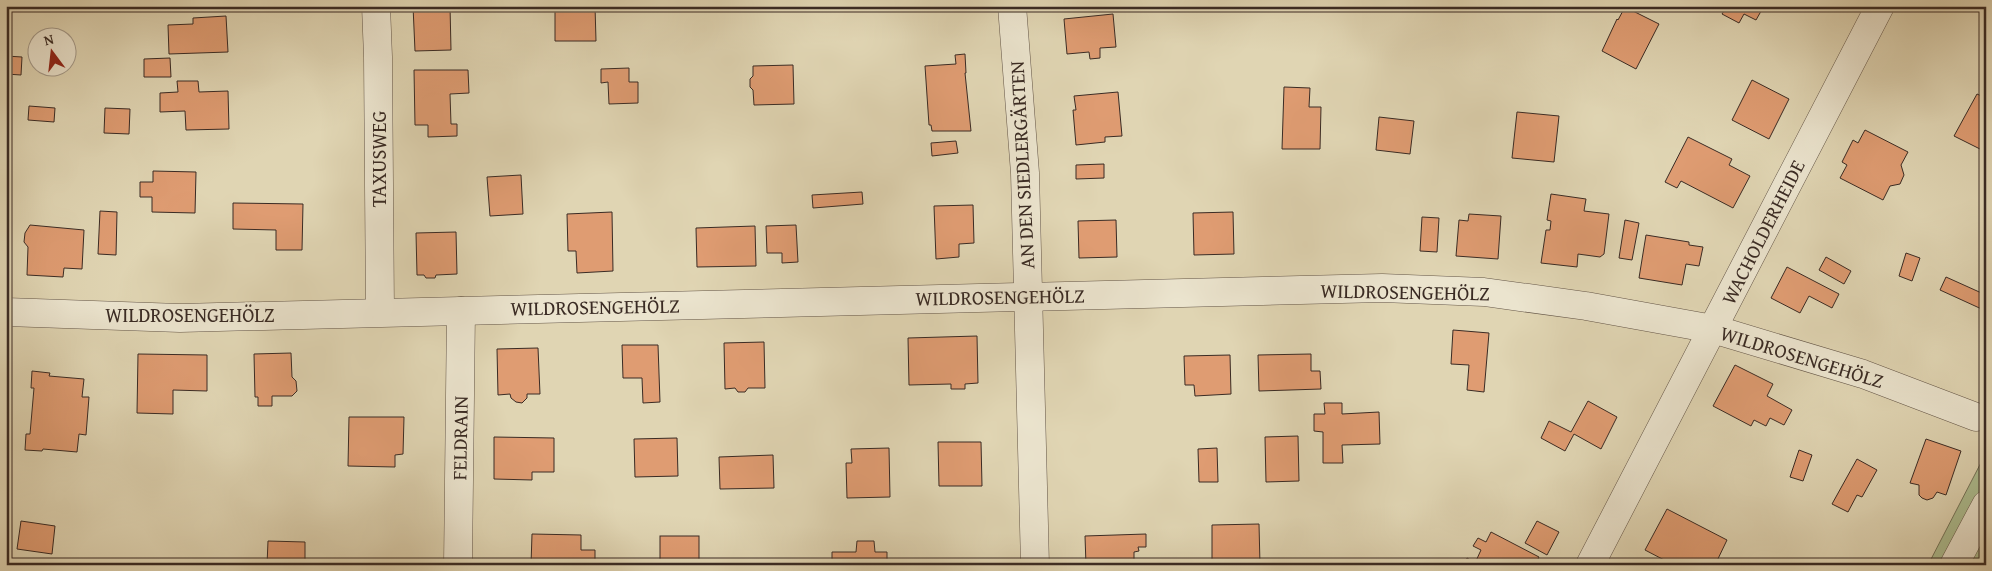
<svg xmlns="http://www.w3.org/2000/svg" width="1992" height="571" font-family="'Gentium Book Plus',serif">
	<style>
		.green { fill: #adbe91; stroke: #74745a }
		.building { fill: #df9c72; stroke: #3a2b24 }
		.lines { fill: none; stroke-linecap: round; stroke-linejoin: round }
		.minor-casing { stroke: #645648; stroke-width: 29 }
		.minor { stroke: #ebe4ce; stroke-width: 28 }
		.labels { text-anchor: middle; stroke-width: 4; stroke-linejoin: round; paint-order: stroke }
		.street-label { font-size: 20px; fill: #3a2b24; stroke: #ebe4ce }
	</style>
	<rect width="100%" height="100%" fill="#e0d5b3"/>
	<filter id="stains"><feTurbulence type="fractalNoise" baseFrequency=".004" numOctaves="4"/><feColorMatrix values="0 0 0 0 .2 0 0 0 0 .09 0 0 0 0 .02 0 0 0 .5 -.17"/></filter>
	<radialGradient id="worn" r=".72"><stop offset=".6" stop-color="#630" stop-opacity="0"/><stop offset="1" stop-color="#630" stop-opacity=".3"/></radialGradient>
	<polygon class="green" points="1986,453 1986,565 1928,565"/>
	<g class="building">
		<polygon points="413,6 450,6 451,50 415,51"/>
		<polygon points="555,6 595,6 596,41 555,41"/>
		<polygon points="1727,6 1764,6 1756,20 1744,14 1739,23 1722,14"/>
		<polygon points="1625,7 1659,24 1636,69 1602,51 1617,19 1618,20"/>
		<polygon points="1113,14 1116,47 1100,48 1100,58 1090,59 1089,52 1067,54 1064,19"/>
		<polygon points="226,16 228,52 169,54 168,25 193,24 193,18"/>
		<polygon points="965,54 966,73 965,73 971,131 932,131 931,125 929,125 925,66 956,64 955,55"/>
		<polygon points="6,56 22,57 21,75 6,74"/>
		<polygon points="170,58 171,77 144,77 144,59"/>
		<polygon points="793,65 794,104 754,105 753,90 750,87 750,79 753,76 753,66"/>
		<polygon points="629,68 629,82 638,82 638,103 609,104 608,82 601,83 601,69"/>
		<polygon points="414,70 468,70 469,93 450,94 451,124 457,124 457,136 428,137 428,125 415,125"/>
		<polygon points="1752,80 1789,99 1769,139 1732,120"/>
		<polygon points="177,81 198,81 199,92 228,91 229,129 186,130 185,111 160,112 160,93 178,92"/>
		<polygon points="1284,87 1310,88 1309,107 1321,107 1320,149 1282,149"/>
		<polygon points="1118,92 1122,136 1105,137 1105,142 1076,145 1073,110 1076,110 1074,96"/>
		<polygon points="1977,94 1986,98 1986,152 1954,136"/>
		<polygon points="29,106 55,108 54,122 28,120"/>
		<polygon points="105,108 130,109 129,134 104,133"/>
		<polygon points="1517,112 1559,116 1554,162 1512,158"/>
		<polygon points="1379,117 1414,121 1410,154 1376,150"/>
		<polygon points="1865,130 1908,152 1901,165 1904,175 1900,184 1890,186 1883,200 1840,178 1847,165 1842,162 1853,140 1858,143"/>
		<polygon points="1688,137 1732,159 1729,165 1750,176 1733,208 1681,181 1677,188 1665,182"/>
		<polygon points="956,141 958,153 932,156 931,143"/>
		<polygon points="1104,164 1104,178 1076,179 1076,165"/>
		<polygon points="153,171 196,172 195,213 152,212 152,197 140,197 140,182 153,182"/>
		<polygon points="521,175 523,214 490,216 487,177"/>
		<polygon points="862,192 863,204 813,208 812,195"/>
		<polygon points="1551,194 1586,199 1584,211 1609,214 1604,254 1600,257 1578,254 1577,267 1541,263 1546,230 1550,230 1551,221 1547,220"/>
		<polygon points="233,203 303,204 302,250 276,250 276,230 233,229"/>
		<polygon points="973,205 974,243 959,244 959,257 936,259 934,206"/>
		<polygon points="100,211 117,212 116,255 98,254"/>
		<polygon points="612,212 613,271 577,273 576,251 568,251 567,214"/>
		<polygon points="1233,212 1234,254 1194,255 1193,213"/>
		<polygon points="1469,214 1501,216 1498,259 1456,256 1459,220 1468,221"/>
		<polygon points="1422,217 1439,218 1437,252 1420,251"/>
		<polygon points="1116,220 1117,257 1079,258 1078,221"/>
		<polygon points="1625,220 1639,223 1632,260 1619,258"/>
		<polygon points="30,225 84,230 82,269 64,268 63,277 27,275 28,247 24,242 25,233"/>
		<polygon points="796,225 798,262 782,263 782,253 767,253 766,226"/>
		<polygon points="755,226 756,266 697,267 696,228"/>
		<polygon points="456,232 457,274 436,275 435,278 426,278 424,275 417,275 416,233"/>
		<polygon points="1646,235 1689,242 1689,245 1703,247 1699,266 1686,264 1682,285 1639,278"/>
		<polygon points="1906,253 1920,258 1912,281 1899,276"/>
		<polygon points="1826,257 1851,271 1844,284 1819,270"/>
		<polygon points="1787,267 1839,294 1832,308 1809,296 1800,313 1771,298"/>
		<polygon points="1946,277 1986,295 1986,311 1940,290"/>
		<polygon points="1453,330 1489,333 1484,392 1467,390 1469,365 1451,364"/>
		<polygon points="977,336 978,383 965,384 965,389 951,389 951,384 909,385 908,338"/>
		<polygon points="764,342 765,388 748,388 745,392 738,392 735,388 725,389 724,343"/>
		<polygon points="622,345 658,345 660,402 643,403 642,378 623,378"/>
		<polygon points="538,348 540,394 527,394 527,398 522,403 516,402 511,398 510,394 498,395 497,349"/>
		<polygon points="291,353 292,377 296,381 297,391 292,396 272,396 272,406 258,406 258,397 255,397 254,354"/>
		<polygon points="138,354 207,355 207,391 173,390 173,414 137,413"/>
		<polygon points="1311,354 1311,371 1320,371 1321,389 1259,391 1258,355"/>
		<polygon points="1230,355 1231,394 1195,396 1194,385 1185,385 1184,356"/>
		<polygon points="1735,365 1773,384 1767,396 1792,410 1784,425 1770,418 1766,426 1754,420 1751,426 1713,406"/>
		<polygon points="32,371 50,373 49,376 84,379 82,397 89,397 86,435 79,434 77,452 43,449 42,451 25,450 26,434 30,434 34,388 31,388"/>
		<polygon points="1588,401 1617,417 1601,449 1574,434 1565,451 1541,438 1549,421 1571,432"/>
		<polygon points="1324,403 1342,403 1342,414 1379,412 1380,444 1342,445 1343,463 1323,463 1323,432 1314,431 1314,414 1325,414"/>
		<polygon points="349,417 404,417 403,454 395,455 395,467 348,466"/>
		<polygon points="1298,436 1299,481 1266,482 1265,437"/>
		<polygon points="494,437 554,438 554,472 532,472 532,480 494,479"/>
		<polygon points="677,438 678,476 635,477 634,439"/>
		<polygon points="1926,439 1961,451 1946,495 1937,492 1933,498 1927,500 1922,498 1919,495 1919,485 1910,483"/>
		<polygon points="938,442 981,442 982,486 939,486"/>
		<polygon points="889,448 890,497 847,498 846,463 852,463 851,449"/>
		<polygon points="1217,448 1218,482 1199,482 1198,449"/>
		<polygon points="1799,450 1812,455 1803,481 1790,477"/>
		<polygon points="773,455 774,488 720,489 719,457"/>
		<polygon points="1857,459 1877,470 1862,497 1857,495 1848,512 1832,504"/>
		<polygon points="1667,509 1727,540 1715,565 1666,565 1668,562 1645,550"/>
		<polygon points="21,521 55,526 52,554 17,549"/>
		<polygon points="1537,521 1559,532 1547,555 1525,543"/>
		<polygon points="1259,524 1260,565 1212,565 1212,525"/>
		<polygon points="1491,532 1539,557 1535,565 1464,565 1467,558 1475,563 1481,550 1473,546 1478,538 1486,542"/>
		<polygon points="532,534 581,535 581,550 595,550 595,565 531,565"/>
		<polygon points="1146,534 1146,547 1138,547 1139,551 1134,552 1134,564 1086,565 1085,536"/>
		<rect x="660" y="536" width="39" height="29"/>
		<polygon points="268,541 305,542 305,565 267,565"/>
		<polygon points="857,541 874,541 875,552 887,552 887,565 832,565 832,552 856,552"/>
	</g>
	<g class="lines">
		<defs>
			<g id="minor">
				<polyline points="376,6 378,57 380,312"/>
				<polyline points="1012,6 1025,173 1035,565"/>
				<polyline points="6,312 180,318 1382,288 1484,292 1586,306 1713,329 1863,374 1976,417"/>
				<polyline points="458,565 461,311"/>
				<polyline points="1590,565 1880,6"/>
				<polyline points="1954,565 1986,505"/>
			</g>
		</defs>
		<use href="#minor" class="minor-casing"/>
		<use href="#minor" class="minor"/>
	</g>
	<g class="labels">
		<g class="street-label">
			<text transform="translate(379 159) rotate(-90)" y="7">TAXUSWEG</text>
			<text transform="translate(1022 165) rotate(-93)" y="7">AN DEN SIEDLERGÄRTEN</text>
			<text transform="translate(1763 232) rotate(-63)" y="7">WACHOLDERHEIDE</text>
			<text transform="translate(1405 292) rotate(1)" y="7">WILDROSENGEHÖLZ</text>
			<text transform="translate(1000 297) rotate(-1)" y="7">WILDROSENGEHÖLZ</text>
			<text transform="translate(595 307) rotate(-1)" y="7">WILDROSENGEHÖLZ</text>
			<text x="190" y="322">WILDROSENGEHÖLZ</text>
			<text transform="translate(1802 357) rotate(17)" y="7">WILDROSENGEHÖLZ</text>
			<text transform="translate(460 438) rotate(-89)" y="7">FELDRAIN</text>
		</g>
	</g>
	<rect width="1992" height="571" fill="none" stroke="#e0d5b3" stroke-width="25"/>
	<rect x="8" y="8" width="1977" height="556" fill="none" stroke="#3a2b24" stroke-width="2.5"/>
	<rect x="12" y="12" width="1967" height="546" fill="none" stroke="#3a2b24"/>
	<g transform="translate(52 52) rotate(345)"><circle r="24" fill="#ebe4ce" stroke="#a49a8a"/>
	<path d="M0-4L9 19L0 12L-9 19Z" fill="#8f2418"/>
	<text y="-8" font-size="14" font-weight="bold" text-anchor="middle" fill="#3a2b24">N</text>
	</g>
	<rect width="100%" height="100%" filter="url(#stains)"/>
	<rect width="100%" height="100%" fill="url(#worn)"/>
</svg>
